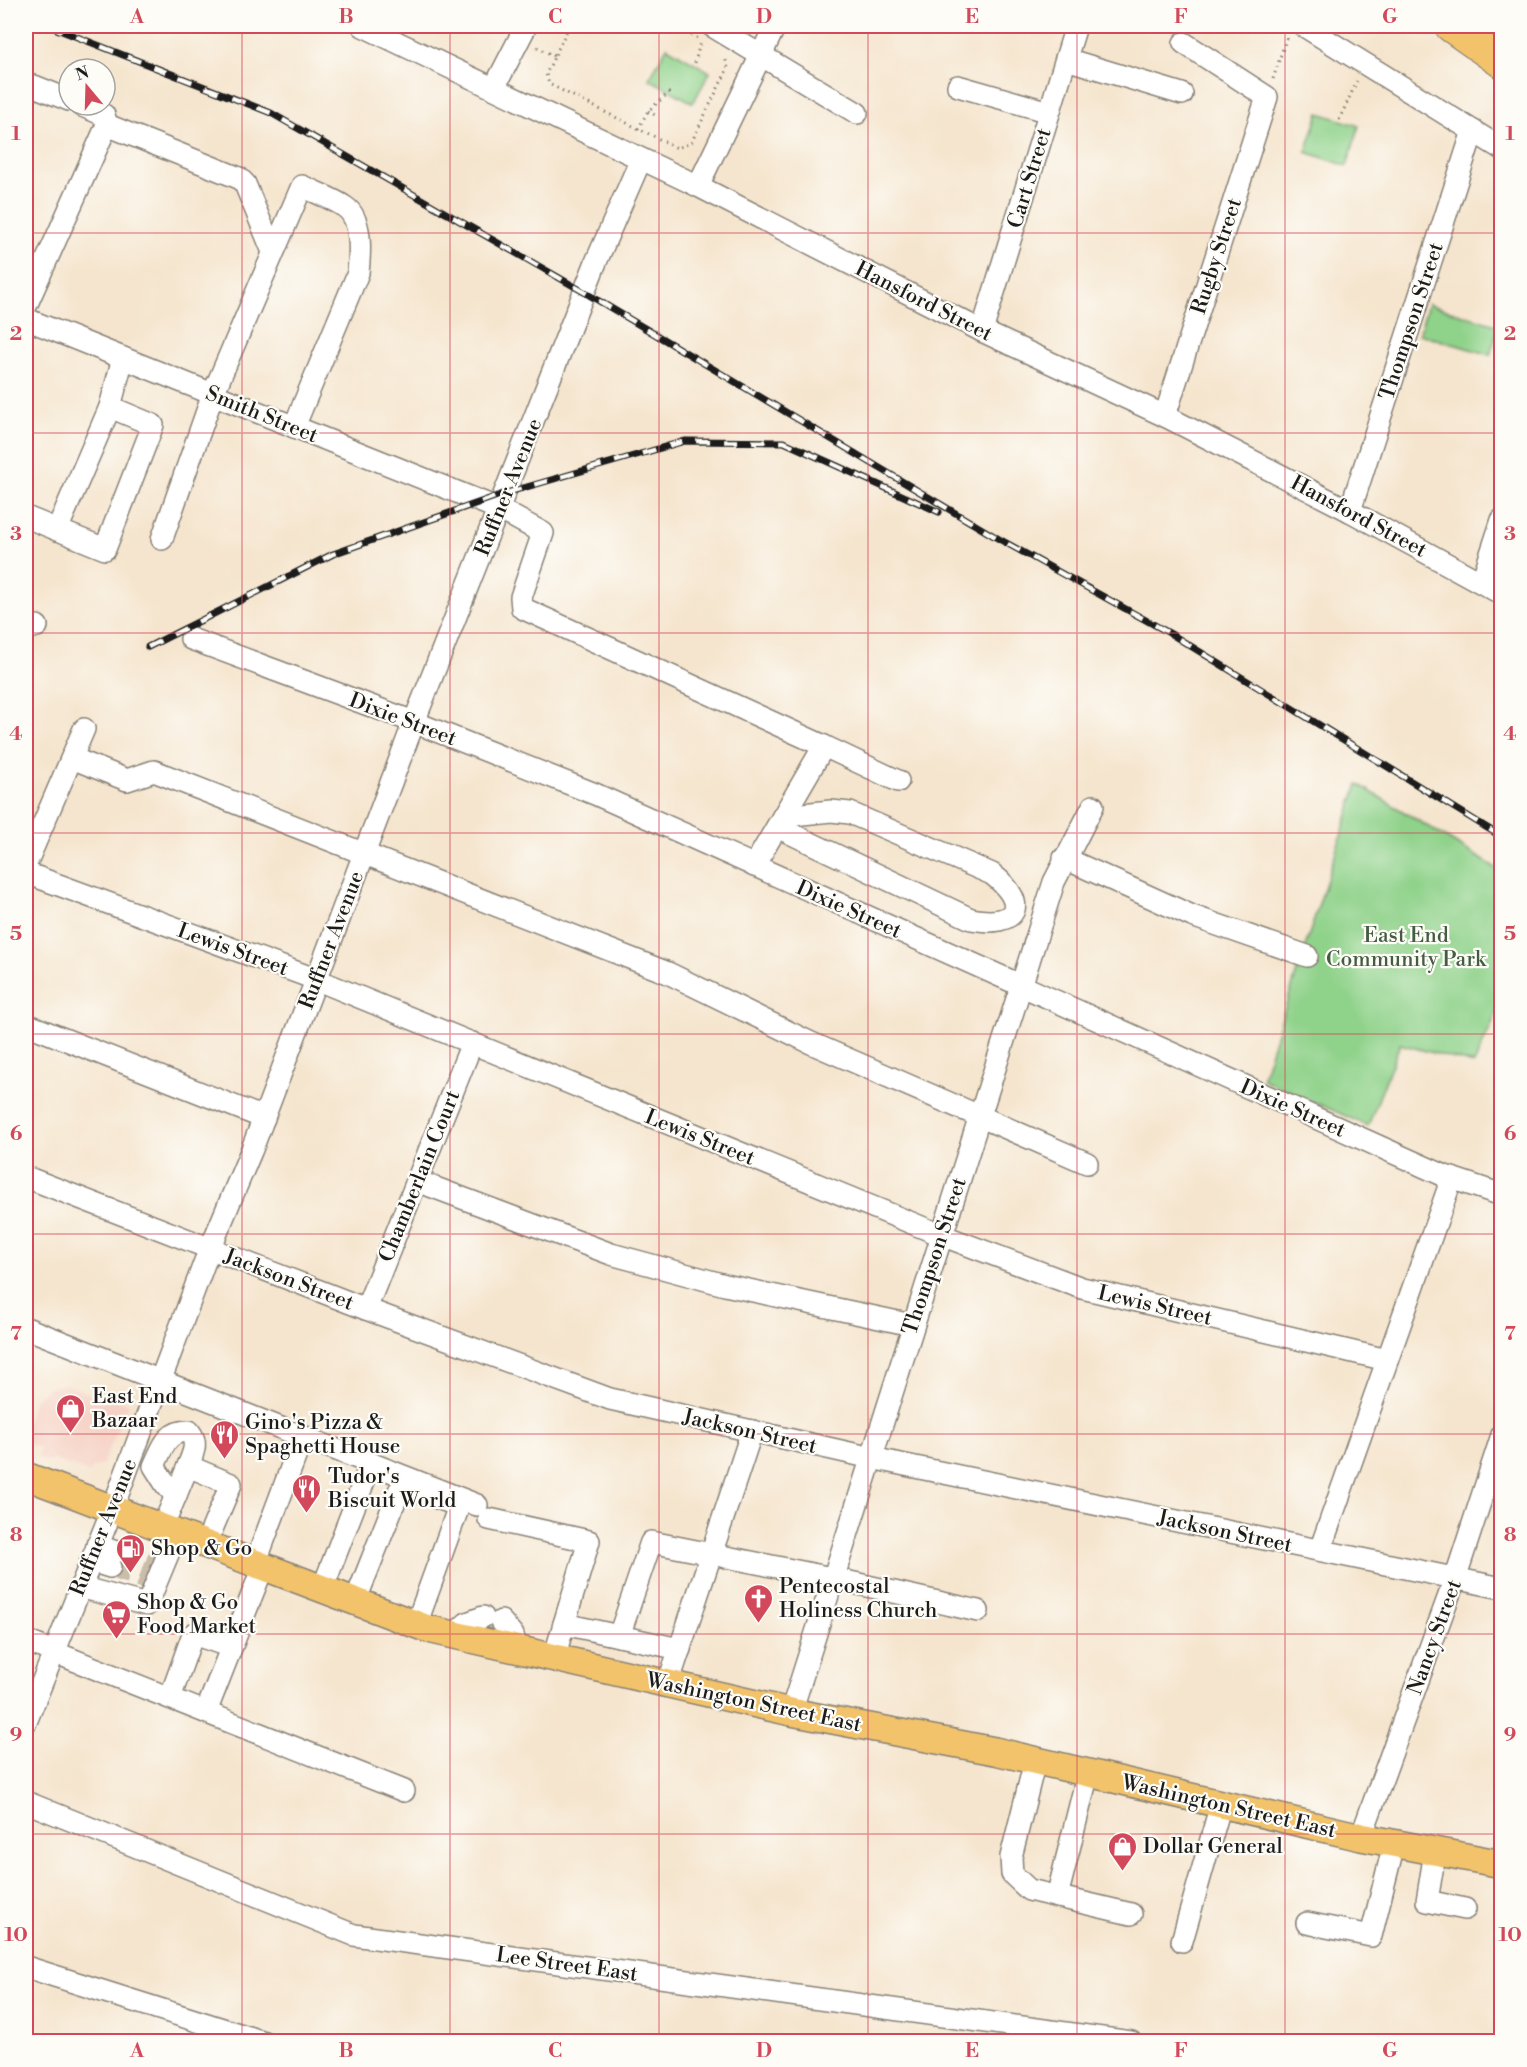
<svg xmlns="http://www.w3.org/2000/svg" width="1527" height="2067" font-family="'Libre Bodoni',serif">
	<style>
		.built { fill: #f6d1c5 }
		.green { fill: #8fd28a; stroke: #567753; stroke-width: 1.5 }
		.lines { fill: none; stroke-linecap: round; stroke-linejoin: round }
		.minor-tunnel { stroke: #cabdaa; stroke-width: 21; stroke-dasharray: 21 10; stroke-linecap: butt }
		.minor-casing { stroke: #888075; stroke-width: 24 }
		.major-casing { stroke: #888075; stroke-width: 30 }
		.highway-casing { stroke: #888075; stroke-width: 34 }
		.path { stroke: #888075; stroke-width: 3; stroke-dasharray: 1.5 4.5; stroke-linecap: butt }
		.minor { stroke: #fff; stroke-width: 21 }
		.major { stroke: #f2c36a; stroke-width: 27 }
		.highway { stroke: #f2c36a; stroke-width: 32 }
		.rail-casing { stroke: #1c1c1c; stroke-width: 7 }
		.rail { stroke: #fdfcf7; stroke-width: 4.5; stroke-dasharray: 14; stroke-linecap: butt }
		.grid { fill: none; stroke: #d1495b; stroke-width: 1.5; stroke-opacity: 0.55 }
		.labels { text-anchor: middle; stroke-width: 4.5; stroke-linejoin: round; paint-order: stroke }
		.street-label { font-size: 21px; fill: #1c1c1c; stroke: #fdfcf7 }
		.park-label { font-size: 21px; fill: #445c42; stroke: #fdfcf7 }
		.poi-label { font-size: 21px; fill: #1c1c1c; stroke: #fdfcf7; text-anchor: start }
		.neatline { fill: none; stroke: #d1495b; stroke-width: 2 }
		.grid-label { font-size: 20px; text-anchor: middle; font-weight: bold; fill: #d1495b }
	</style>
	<rect width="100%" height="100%" fill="#fdfcf7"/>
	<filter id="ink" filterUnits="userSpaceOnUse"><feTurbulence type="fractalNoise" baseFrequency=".0167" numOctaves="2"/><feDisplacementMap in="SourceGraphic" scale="12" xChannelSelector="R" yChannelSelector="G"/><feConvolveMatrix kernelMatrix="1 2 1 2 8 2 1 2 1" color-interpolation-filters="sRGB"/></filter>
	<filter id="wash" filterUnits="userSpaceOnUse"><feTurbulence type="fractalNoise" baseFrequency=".008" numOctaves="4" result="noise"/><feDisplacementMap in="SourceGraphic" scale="24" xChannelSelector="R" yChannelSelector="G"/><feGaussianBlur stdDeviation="1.35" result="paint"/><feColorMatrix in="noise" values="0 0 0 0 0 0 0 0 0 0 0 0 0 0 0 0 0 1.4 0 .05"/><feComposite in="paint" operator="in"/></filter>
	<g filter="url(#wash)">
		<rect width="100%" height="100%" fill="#f5e5ce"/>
		<polygon class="built" points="67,1384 108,1402 111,1398 129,1404 102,1465 94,1467 88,1473 53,1459 48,1462 37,1457 41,1448 26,1443 26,1423 34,1400 49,1388"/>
		<g class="green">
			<polygon points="667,47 710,72 693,103 649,79"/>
			<polygon points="1319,113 1359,126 1347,166 1306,152"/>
			<polygon points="1428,304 1499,326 1490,355 1419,334"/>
			<polygon points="1358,784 1501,871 1501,1003 1474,1064 1400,1044 1368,1126 1262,1079"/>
		</g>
	</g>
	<g filter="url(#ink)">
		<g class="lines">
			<g class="minor-tunnel">
				<polyline points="116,1552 155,1566"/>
				<polyline points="110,1567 150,1580"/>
			</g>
			<defs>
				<g id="minor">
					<polyline points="363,26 698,186 982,331 1165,416 1350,511 1502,594"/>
					<polyline points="712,26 857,113"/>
					<polyline points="1304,26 1502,149"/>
					<polyline points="1066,59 1182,94"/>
					<polyline points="34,86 69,100"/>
					<polyline points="958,86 1049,112"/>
					<polyline points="494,88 526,26"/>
					<polyline points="80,105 104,115 107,125"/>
					<polyline points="107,125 239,178 245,184 273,252"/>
					<polyline points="698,186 775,26"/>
					<polyline points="26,306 107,125"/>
					<polyline points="26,319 499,509 543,533 521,597 522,608 824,746 754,866"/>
					<polyline points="982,331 1076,26"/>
					<polyline points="1165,416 1267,97 1184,43"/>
					<polyline points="1350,511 1473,131"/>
					<polyline points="26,517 105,549 153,425 110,407"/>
					<polyline points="57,530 110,407 123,358"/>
					<path d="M162 539 213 394 302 186C316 193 332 198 345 207 363 219 360 254 358 273L294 427"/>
					<polyline points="1482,581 1502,520"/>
					<polyline points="26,629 37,626"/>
					<polyline points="191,639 414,722 595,794 1445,1176 1502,1195"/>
					<polyline points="824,746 898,781"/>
					<polyline points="72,758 127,780 154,771 668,973 811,1043 1087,1163"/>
					<path d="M777 827 971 919C1018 928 1030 904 992 874L850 813 831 811 783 816"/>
					<polyline points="1064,858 1192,916 1307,956"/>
					<polyline points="26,864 84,729"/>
					<polyline points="26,873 315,979 941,1235 1082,1288 1387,1360"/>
					<polyline points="26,1024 264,1118"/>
					<polyline points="26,1177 366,1309 610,1399 881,1460 1502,1588"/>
					<polyline points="417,1181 611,1254 725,1285 912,1325"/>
					<polyline points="366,1309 472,1043"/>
					<polyline points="26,1328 477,1505"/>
					<path d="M176 1496 166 1485 154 1466C163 1447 166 1431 189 1431 199 1443 193 1453 188 1466"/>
					<polyline points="489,1519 589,1541 564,1624"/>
					<polyline points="162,1529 188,1466 231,1484 205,1546"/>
					<polyline points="97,1545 116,1552"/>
					<polyline points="1320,1550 1452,1178"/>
					<polyline points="91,1561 110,1567"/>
					<polyline points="255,1564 303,1436"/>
					<polyline points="80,1587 147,1605 176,1535"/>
					<polyline points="322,1590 371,1463"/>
					<polyline points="355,1602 399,1491 410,1488 459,1506 416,1625"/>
					<polyline points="501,1621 513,1635 516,1649"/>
					<polyline points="454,1635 467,1623 483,1617"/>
					<polyline points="619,1636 680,1649"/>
					<polyline points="26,1641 404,1791"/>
					<polyline points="554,1658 564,1624 619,1636 651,1542 832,1578 978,1611"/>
					<polyline points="668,1684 752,1431"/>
					<polyline points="170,1698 193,1634 231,1647"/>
					<polyline points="206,1712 263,1567"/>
					<polyline points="791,1712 1054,882 1093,806"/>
					<polyline points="26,1722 112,1510 205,1261 252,1149 414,722 596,262 641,159"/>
					<polyline points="1035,1761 1011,1857 1012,1874 1029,1890 1131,1914"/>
					<polyline points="26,1802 354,1935 1131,2042"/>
					<polyline points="1361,1837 1455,1579 1502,1435"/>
					<polyline points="1435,1852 1427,1901 1465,1909"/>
					<polyline points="1057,1897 1088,1773"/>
					<polyline points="1307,1923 1371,1936 1394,1844"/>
					<polyline points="1182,1941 1221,1804"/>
					<polyline points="26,1967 264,2042"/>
				</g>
				<polyline id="major" points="26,1476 428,1629 791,1712 995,1751 1361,1837 1502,1864"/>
				<polyline id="highway" points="1451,26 1502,62"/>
			</defs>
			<use href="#minor" class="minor-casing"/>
			<use href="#major" class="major-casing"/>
			<use href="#highway" class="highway-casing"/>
			<g class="path">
				<polyline points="569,26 546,74 549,84 677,148 691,143 728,68 725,57"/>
				<polyline points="675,26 697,38"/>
				<polyline points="537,47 554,56"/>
				<polyline points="695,63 700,42"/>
				<polyline points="1273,79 1287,36"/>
				<polyline points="648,111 655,115"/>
				<polyline points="1339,120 1357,81"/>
				<polyline points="638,129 648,111 671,91"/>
			</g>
			<use href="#minor" class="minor"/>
			<use href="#major" class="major"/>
			<use href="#highway" class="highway"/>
			<defs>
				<g id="rail">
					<polyline points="49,26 271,113 584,292 999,539 1171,634 1502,837"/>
					<polyline points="148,647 333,554 506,493 685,441 784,442 939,512"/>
				</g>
			</defs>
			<use href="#rail" class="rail-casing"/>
			<use href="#rail" class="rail"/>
		</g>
	</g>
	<path class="grid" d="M242 26V2042M450 26V2042M659 26V2042M868 26V2042M1077 26V2042M1285 26V2042M26 233H1502M26 433H1502M26 633H1502M26 833H1502M26 1034H1502M26 1234H1502M26 1434H1502M26 1634H1502M26 1834H1502"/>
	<defs>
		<symbol id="shop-pin" viewBox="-11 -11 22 30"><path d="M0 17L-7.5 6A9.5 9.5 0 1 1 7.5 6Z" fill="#d1495b" stroke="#fdfcf7"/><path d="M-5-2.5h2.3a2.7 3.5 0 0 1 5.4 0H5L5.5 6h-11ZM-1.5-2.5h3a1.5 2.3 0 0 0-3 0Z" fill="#fff"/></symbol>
		<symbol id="restaurant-pin" viewBox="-11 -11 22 30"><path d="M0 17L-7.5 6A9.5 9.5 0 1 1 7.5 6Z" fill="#d1495b" stroke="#fdfcf7"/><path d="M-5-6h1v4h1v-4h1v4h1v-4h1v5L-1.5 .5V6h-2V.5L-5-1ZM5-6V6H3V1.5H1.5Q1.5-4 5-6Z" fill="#fff"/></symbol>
		<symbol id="fuel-pin" viewBox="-11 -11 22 30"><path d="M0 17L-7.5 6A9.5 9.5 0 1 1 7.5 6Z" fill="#d1495b" stroke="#fdfcf7"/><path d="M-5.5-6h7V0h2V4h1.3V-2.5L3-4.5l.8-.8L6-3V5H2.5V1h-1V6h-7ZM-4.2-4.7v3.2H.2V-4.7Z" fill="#fff"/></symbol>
		<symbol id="church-pin" viewBox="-11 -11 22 30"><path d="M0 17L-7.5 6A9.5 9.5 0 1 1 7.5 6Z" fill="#d1495b" stroke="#fdfcf7"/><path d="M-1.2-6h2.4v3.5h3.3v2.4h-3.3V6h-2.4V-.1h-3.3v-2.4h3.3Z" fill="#fff"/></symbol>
		<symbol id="supermarket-pin" viewBox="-11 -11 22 30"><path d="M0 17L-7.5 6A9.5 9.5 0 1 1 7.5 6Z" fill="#d1495b" stroke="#fdfcf7"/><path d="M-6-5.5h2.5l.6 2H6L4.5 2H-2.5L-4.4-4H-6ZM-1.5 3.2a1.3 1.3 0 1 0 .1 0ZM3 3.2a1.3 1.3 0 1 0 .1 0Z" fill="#fff"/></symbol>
	</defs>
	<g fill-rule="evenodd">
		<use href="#shop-pin" x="54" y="1392" width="33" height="45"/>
		<use href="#restaurant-pin" x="208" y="1418" width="33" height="45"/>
		<use href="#restaurant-pin" x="290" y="1472" width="33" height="45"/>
		<use href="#fuel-pin" x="114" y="1532" width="33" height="45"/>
		<use href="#church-pin" x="742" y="1582" width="33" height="45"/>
		<use href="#supermarket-pin" x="100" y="1598" width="33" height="45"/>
		<use href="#shop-pin" x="1106" y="1830" width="33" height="45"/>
	</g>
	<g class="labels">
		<g class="street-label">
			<text transform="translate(1029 178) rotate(-73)" y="7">Cart Street</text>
			<text transform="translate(1216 256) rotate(-72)" y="7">Rugby Street</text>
			<text transform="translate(924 301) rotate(27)" y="7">Hansford Street</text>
			<text transform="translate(1411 321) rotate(-72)" y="7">Thompson Street</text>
			<text transform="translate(262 414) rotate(22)" y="7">Smith Street</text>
			<text transform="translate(508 487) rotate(-68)" y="7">Ruffner Avenue</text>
			<text transform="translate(1359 516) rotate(28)" y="7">Hansford Street</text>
			<text transform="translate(403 719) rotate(21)" y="7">Dixie Street</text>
			<text transform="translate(849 909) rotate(24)" y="7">Dixie Street</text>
			<text transform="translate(331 940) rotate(-69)" y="7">Ruffner Avenue</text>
			<text transform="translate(233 949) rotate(20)" y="7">Lewis Street</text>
			<text transform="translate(1293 1108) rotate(24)" y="7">Dixie Street</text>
			<text transform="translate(700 1137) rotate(22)" y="7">Lewis Street</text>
			<text transform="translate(419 1176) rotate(-68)" y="7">Chamberlain Court</text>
			<text transform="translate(934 1256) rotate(-72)" y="7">Thompson Street</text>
			<text transform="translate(289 1279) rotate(21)" y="7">Jackson Street</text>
			<text transform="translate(1155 1305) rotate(13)" y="7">Lewis Street</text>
			<text transform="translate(750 1431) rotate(13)" y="7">Jackson Street</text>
			<text transform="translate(103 1527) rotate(-68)" y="7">Ruffner Avenue</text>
			<text transform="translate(1225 1531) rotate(12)" y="7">Jackson Street</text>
			<text transform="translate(1434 1637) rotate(-70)" y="7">Nancy Street</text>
			<text transform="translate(754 1702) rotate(12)" y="7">Washington Street East</text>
			<text transform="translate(1229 1806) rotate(13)" y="7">Washington Street East</text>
			<text transform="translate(567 1964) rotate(8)" y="7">Lee Street East</text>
		</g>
		<g class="park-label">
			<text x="1406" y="942">East End<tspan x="1406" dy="24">Community Park</tspan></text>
		</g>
		<g class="poi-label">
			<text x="92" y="1403">East End<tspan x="92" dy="24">Bazaar</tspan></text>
			<text x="245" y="1429">Gino's Pizza &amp;<tspan x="245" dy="24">Spaghetti House</tspan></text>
			<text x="328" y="1483">Tudor's<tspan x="328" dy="24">Biscuit World</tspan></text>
			<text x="151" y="1555">Shop &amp; Go</text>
			<text x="779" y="1593">Pentecostal<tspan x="779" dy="24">Holiness Church</tspan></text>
			<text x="137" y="1609">Shop &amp; Go<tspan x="137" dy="24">Food Market</tspan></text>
			<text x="1143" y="1853">Dollar General</text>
		</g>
	</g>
	<rect width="1527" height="2067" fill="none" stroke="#fdfcf7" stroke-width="66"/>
	<g transform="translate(87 87) rotate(341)"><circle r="28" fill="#fdfcf7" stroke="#a3a29f" stroke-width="1.5"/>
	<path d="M0-4.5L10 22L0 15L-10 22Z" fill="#d1495b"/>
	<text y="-9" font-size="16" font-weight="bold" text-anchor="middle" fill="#1c1c1c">N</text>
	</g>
	<rect x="33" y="33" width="1461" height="2001" class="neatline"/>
	<g class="grid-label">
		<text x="137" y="23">A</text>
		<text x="346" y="23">B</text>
		<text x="555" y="23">C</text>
		<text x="764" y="23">D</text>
		<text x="972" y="23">E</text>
		<text x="1181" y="23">F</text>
		<text x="1390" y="23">G</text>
		<text x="16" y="140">1</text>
		<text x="1510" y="140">1</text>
		<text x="16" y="340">2</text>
		<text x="1510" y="340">2</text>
		<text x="16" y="540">3</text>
		<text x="1510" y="540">3</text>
		<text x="16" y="740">4</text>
		<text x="1510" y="740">4</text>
		<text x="16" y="940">5</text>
		<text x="1510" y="940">5</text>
		<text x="16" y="1140">6</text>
		<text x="1510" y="1140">6</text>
		<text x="16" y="1340">7</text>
		<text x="1510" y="1340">7</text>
		<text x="16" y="1541">8</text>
		<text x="1510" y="1541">8</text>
		<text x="16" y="1741">9</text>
		<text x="1510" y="1741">9</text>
		<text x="16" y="1941">10</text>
		<text x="1510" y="1941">10</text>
		<text x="137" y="2057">A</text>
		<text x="346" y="2057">B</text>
		<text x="555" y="2057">C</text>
		<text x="764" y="2057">D</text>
		<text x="972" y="2057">E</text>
		<text x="1181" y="2057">F</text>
		<text x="1390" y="2057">G</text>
	</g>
</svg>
